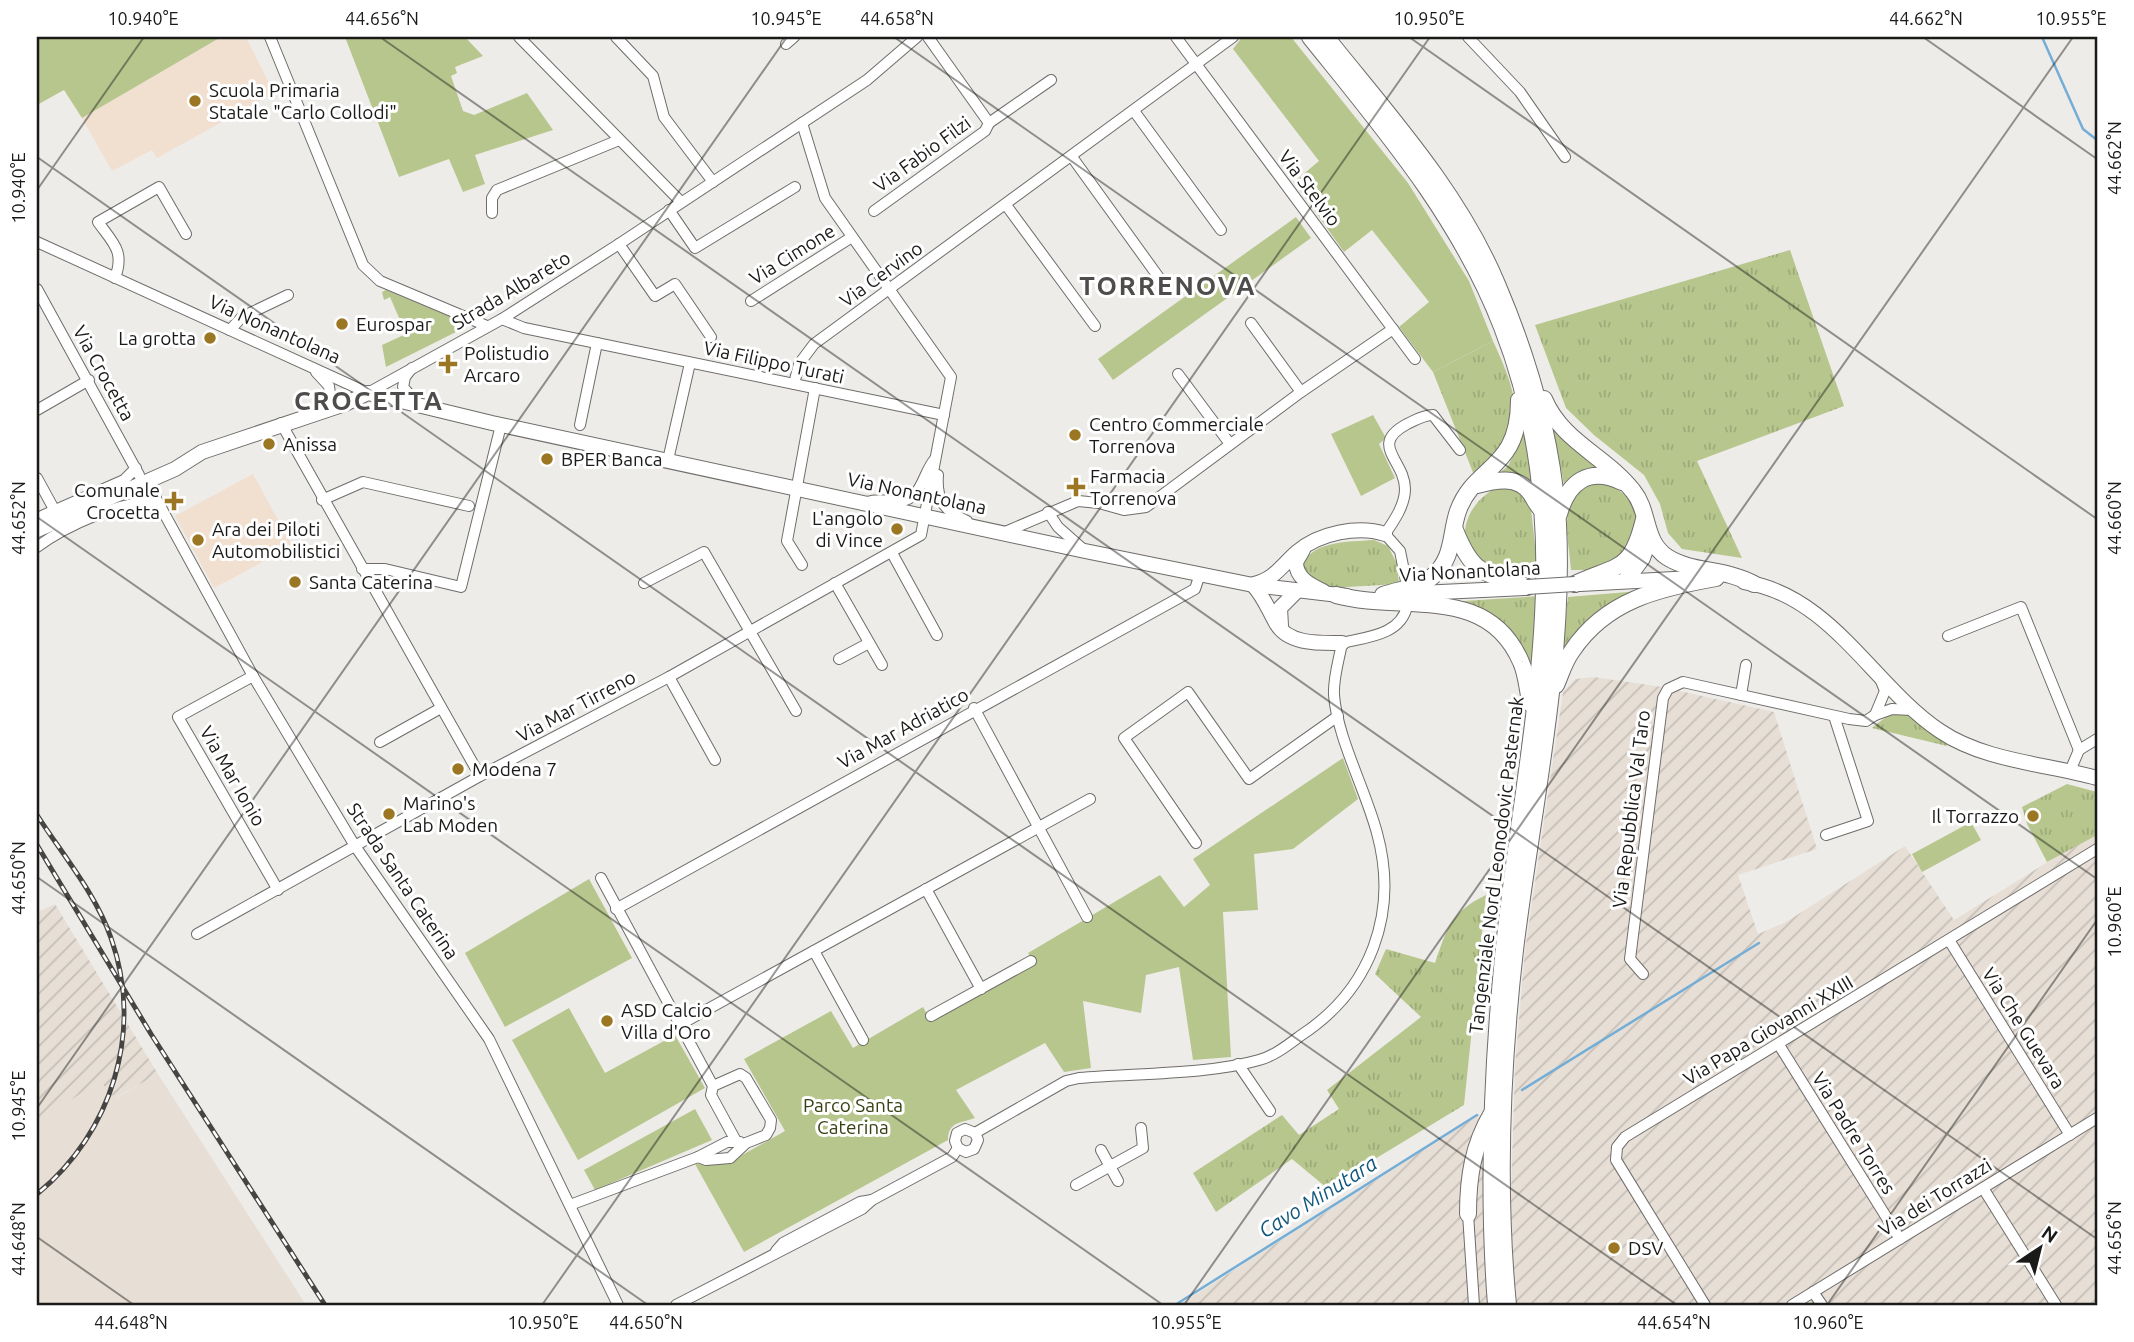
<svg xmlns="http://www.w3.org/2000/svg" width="2134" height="1342" font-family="Ubuntu,sans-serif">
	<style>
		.built { fill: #e7dfd6 }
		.industrial { fill: url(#industrial-furrows) }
		.education { fill: #f1dfcf }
		.grass { fill: url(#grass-tufts) }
		.park { fill: #b7c68d }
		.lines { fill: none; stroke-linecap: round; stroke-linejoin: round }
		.stream { stroke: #74add6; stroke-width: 2.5 }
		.minor-casing { stroke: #6f6d6b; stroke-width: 12 }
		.major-casing { stroke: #6f6d6b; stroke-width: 16 }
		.highway-casing { stroke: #6f6d6b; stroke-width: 18 }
		.minor { stroke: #fff; stroke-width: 10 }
		.major { stroke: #fff; stroke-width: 14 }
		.highway { stroke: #fff; stroke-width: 16 }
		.rail-casing { stroke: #464544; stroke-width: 5 }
		.rail { stroke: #fff; stroke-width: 2.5; stroke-dasharray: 8; stroke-linecap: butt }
		.major-bridge-casing { stroke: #6f6d6b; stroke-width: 16; stroke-linecap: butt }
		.major-bridge { stroke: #fff; stroke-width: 14 }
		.ticks { fill: none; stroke: #1a1a19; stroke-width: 2; stroke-opacity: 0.45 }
		.poi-dot { fill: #9c7723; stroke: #fff; stroke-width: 2.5 }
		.labels { text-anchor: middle; stroke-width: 6; stroke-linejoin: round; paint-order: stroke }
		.poi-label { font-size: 19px; fill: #1a1a19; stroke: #fff; text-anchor: start }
		.street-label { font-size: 19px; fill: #1a1a19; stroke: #fff }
		.park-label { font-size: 19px; fill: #374012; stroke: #fff }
		.water-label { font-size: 21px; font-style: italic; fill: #12577e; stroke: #fff }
		.district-label { font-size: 26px; font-weight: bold; letter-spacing: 2px; fill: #4f4d4b; stroke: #fff }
		.neatline { fill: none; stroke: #1a1a19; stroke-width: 2.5 }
		.ticks-label { font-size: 18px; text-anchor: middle; fill: #1a1a19 }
	</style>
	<defs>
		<pattern id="industrial-furrows" width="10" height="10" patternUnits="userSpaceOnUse" patternTransform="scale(1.75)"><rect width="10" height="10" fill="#e7dfd6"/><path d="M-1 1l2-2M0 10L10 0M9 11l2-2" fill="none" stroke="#c6bfb7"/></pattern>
		<pattern id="grass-tufts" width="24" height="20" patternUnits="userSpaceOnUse" patternTransform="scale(1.75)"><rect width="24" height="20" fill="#b7c68d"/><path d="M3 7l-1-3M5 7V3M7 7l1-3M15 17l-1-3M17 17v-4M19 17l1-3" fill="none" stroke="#9daa79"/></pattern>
	</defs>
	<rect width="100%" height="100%" fill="#eeece9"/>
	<polygon class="built" points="158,1074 306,1305 37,1305 37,1122 100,1080 116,1098"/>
	<g class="industrial">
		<polygon points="1594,677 1662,687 1774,712 1817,849 1738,875 1758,934 1786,922 1905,846 1954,920 2080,842 2097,835 2097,1305 1514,1305 1510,1225 1515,1065 1525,950 1563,692 1575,679"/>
		<polygon points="55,904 158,1074 115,1098 100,1081 37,1122 37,912"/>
		<polygon points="1479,1115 1487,1115 1489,1305 1179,1305"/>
	</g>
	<g class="education">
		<polygon points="221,37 246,37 274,93 157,158 152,150 112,171 82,118"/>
		<polygon points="253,474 292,546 214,588 175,516"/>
	</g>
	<g class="grass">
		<polygon points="1790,250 1844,406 1697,461 1742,558 1682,549 1668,533 1660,504 1644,475 1594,435 1566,408 1535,325"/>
		<path d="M1493 341C1506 370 1526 410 1508 441 1499 455 1486 467 1476 480L1433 372Z"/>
		<polygon points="1553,428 1613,475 1565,490"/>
		<polygon points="1524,434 1535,491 1494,477 1508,466"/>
		<path d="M1605 482C1626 491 1653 518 1635 543 1627 553 1615 562 1606 570H1571C1568 531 1554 490 1605 482Z"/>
		<path d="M1500 486 1518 489 1530 500 1538 572C1525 573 1507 577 1495 573 1449 554 1460 504 1500 486Z"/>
		<path d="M1374 540 1388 546 1397 564 1399 584 1330 588 1301 571C1307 540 1347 542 1374 540Z"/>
		<polygon points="1651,590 1632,595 1560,670 1568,597"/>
		<polygon points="1541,596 1534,682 1527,659 1448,602"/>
		<polygon points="1891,713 1905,713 1945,741 1947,746 1872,728"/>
		<polygon points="2067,784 2097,792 2097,835 2047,862 2027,824 2022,807"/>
		<path d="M1486 895 1464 1105 1327 1188 1292 1159 1216 1212 1193 1173 1282 1115 1299 1135 1339 1109 1327 1090 1421 1017 1375 974 1386 949 1435 963C1447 928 1451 912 1486 895Z"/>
	</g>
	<g class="park">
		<polygon points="37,37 221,37 82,118 64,90 37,105"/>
		<polygon points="345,37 465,37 483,56 455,67 457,73 451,76 463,111 474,115 527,93 553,130 475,155 485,184 463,192 449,159 399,177"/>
		<polygon points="1242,37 1291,37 1408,183 1469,281 1493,341 1433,372 1399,327 1429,302 1372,230 1344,252 1294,182 1319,161 1233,49"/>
		<polygon points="1296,217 1311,238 1113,380 1098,359"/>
		<polygon points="386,290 456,319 460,330 386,367 382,345 406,334 390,297 384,300 382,292"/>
		<polygon points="1373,415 1386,438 1379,444 1395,478 1361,496 1331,434"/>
		<path d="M1343 758 1358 799 1293 849 1254 854 1258 910 1223 912 1231 1057 1193 1060 1179 967 1146 975 1141 1013 1083 1001 1091 1068 1064 1072 1045 1043 956 1090 975 1118C962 1123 948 1121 948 1140L744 1252 695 1164 728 1163 785 1131 744 1059 831 1011 853 1048 923 1007 931 1021 1035 964 1028 953 1160 875 1184 907 1210 885 1193 859Z"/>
		<polygon points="1971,822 1981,840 1922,872 1912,854"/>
		<polygon points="589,879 632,958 505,1027 465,953"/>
		<polygon points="569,1008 605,1073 675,1035 705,1088 578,1160 512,1040"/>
		<polygon points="695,1109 712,1140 595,1190 584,1170"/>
	</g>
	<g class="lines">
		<g class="stream">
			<polyline points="2042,37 2083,129 2097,140"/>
			<polyline points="1522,1090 1759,943"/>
			<polyline points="1175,1305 1477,1115"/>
		</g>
		<defs>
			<g id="minor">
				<polyline points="270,37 363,265 380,281 487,326"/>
				<polyline points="519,37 681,202"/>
				<polyline points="616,37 653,76 664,117 713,182"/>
				<polyline points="1176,37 1415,359"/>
				<polyline points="1468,37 1520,92 1565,157"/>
				<polyline points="786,44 794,37"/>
				<polyline points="1134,111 1221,230"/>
				<polyline points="989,123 1051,80"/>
				<polyline points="1072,157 1160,279"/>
				<polyline points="1006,205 1095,326"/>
				<polyline points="669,210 695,248 795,187"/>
				<polyline points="874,211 985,131 989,123 928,37"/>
				<polyline points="492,213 492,198 497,190 619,140"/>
				<polyline points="37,242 368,393 502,319 619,244 867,80 917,37"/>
				<polyline points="619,244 655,296 675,284 711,337"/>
				<path d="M115 278C125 251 113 243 98 222L159 187 186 234"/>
				<polyline points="37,289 139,475"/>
				<polyline points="751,301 852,237"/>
				<polyline points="502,319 524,328 944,415"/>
				<polyline points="1251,323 1301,392"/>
				<polyline points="230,330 242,317 288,295"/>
				<polyline points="412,368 405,377 403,387 417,403"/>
				<polyline points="1178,374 1230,444"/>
				<polyline points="794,384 799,364 814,344 1233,37"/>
				<polyline points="37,410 89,380"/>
				<polyline points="315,411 330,394 329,386 316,372"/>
				<polyline points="281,423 480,776"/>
				<polyline points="580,425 597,343"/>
				<polyline points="668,460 690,363"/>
				<path d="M938 475C936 500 944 511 967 521"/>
				<polyline points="37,478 55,511"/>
				<polyline points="147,482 253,676 355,846 489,1039 618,1305"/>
				<polyline points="322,500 363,482 469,506"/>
				<path d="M867 502C880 498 888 502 901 501 922 499 923 472 935 459"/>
				<polyline points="1048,512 1058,527 1084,550"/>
				<polyline points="37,518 124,480 136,468"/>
				<polyline points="1005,532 1078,501 1099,503 1124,510 1146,507 1301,392 1393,329"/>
				<path d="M37 547C65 526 122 500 157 502"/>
				<polyline points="892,553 937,635"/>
				<polyline points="802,565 787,541 815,388"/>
				<polyline points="362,569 385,569 461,587 501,425"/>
				<path d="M1406 581 1400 551 1385 534C1394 521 1405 505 1405 489 1405 460 1368 445 1407 424 1416 420 1423 415 1433 415L1460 450"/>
				<polyline points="644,583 704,552 796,711"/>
				<polyline points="835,583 882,665"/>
				<polyline points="1948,636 2021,607 2079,750"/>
				<polyline points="839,659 869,643"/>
				<polyline points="253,676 178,717 278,890"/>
				<polyline points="669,677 715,760"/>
				<polyline points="1881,681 1885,691 1875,715 1892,709 1912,710"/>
				<polyline points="1741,695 1746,665"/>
				<polyline points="974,708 1087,917"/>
				<polyline points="380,742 441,708"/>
				<polyline points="2070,771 2079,750 2097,739"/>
				<polyline points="1826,835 1868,821 1834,716"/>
				<polyline points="1196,843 1124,738 1188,692 1249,779 1338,716"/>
				<polyline points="601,878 713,1086"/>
				<polyline points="926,889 981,989"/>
				<polyline points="616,909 1195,589 1200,574"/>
				<polyline points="197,934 480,776 669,677 921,535 951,377 825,198 802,123"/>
				<polyline points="1949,940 2070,1135"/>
				<polyline points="814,951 863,1040"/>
				<polyline points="1643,974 1630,959 1663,698 1668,689 1683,682 1849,719 1866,721 1875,715"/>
				<polyline points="931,1016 1031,961"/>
				<polyline points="679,1025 1090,799"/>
				<polyline points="1779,1045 1900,1239"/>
				<polyline points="1238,1064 1270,1111"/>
				<path d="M975 1133 1066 1081 1079 1078C1133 1073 1207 1075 1259 1060 1274 1056 1288 1045 1300 1036 1371 990 1399 913 1377 833 1366 791 1337 737 1334 695 1333 678 1339 660 1342 643 1367 637 1401 635 1407 606"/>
				<polyline points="958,1148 955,1141 957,1133 965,1129 975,1133"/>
				<polyline points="958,1148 966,1152 974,1149 978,1140 975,1133"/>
				<polyline points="1101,1150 1118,1181"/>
				<polyline points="698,1157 706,1160 730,1158 746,1143 766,1135 770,1128 771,1120 746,1078 740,1074 713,1086 711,1095 736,1141"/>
				<polyline points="1076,1185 1143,1148 1141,1128"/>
				<polyline points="1983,1188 2056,1305"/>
				<polyline points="570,1205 698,1157 727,1142 740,1142"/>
				<polyline points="1468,1214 1474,1305"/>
				<polyline points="776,1251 783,1243 860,1202 872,1200"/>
				<polyline points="1813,1292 1822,1305"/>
				<polyline points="676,1305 862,1209 872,1200 952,1157 958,1148"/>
				<polyline points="1705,1305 1616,1160 1617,1147 1625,1137 2097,849"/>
				<polyline points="1792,1305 2097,1118"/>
			</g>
			<g id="major">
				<polyline points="37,530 175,469 202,452 345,404 368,393 492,423 1085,551 1253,585 1347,596"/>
				<path d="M1303 550 1296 562C1296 578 1310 585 1323 591"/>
				<path d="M1744 582C1831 595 1873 686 1940 731 1984 761 2047 764 2097 778"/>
				<path d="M1254 584C1275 579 1282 565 1297 552 1319 533 1358 525 1385 534"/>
				<polyline points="1580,584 1693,578"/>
				<path d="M1253 585C1264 597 1268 609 1276 623 1288 645 1320 643 1342 643"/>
				<polyline points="1399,594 1525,588"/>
				<polyline points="1281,626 1280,608 1296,592"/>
			</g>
			<g id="highway">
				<path d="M1310 37C1383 128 1459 216 1502 327 1585 539 1524 740 1503 957 1492 1072 1487 1189 1496 1305"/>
				<path d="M1326 37C1388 115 1458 191 1497 284 1529 359 1553 441 1558 524 1565 666 1532 809 1515 950 1502 1064 1497 1191 1508 1305"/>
				<path d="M1544 399C1562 442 1606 456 1633 491 1650 512 1643 541 1667 557 1692 573 1724 568 1754 584"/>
				<path d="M1477 485C1495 480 1519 475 1531 494 1535 500 1536 504 1541 509"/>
				<path d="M1559 514C1568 482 1589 466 1622 482"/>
				<path d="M1455 530C1474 578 1485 571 1527 587"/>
				<polyline points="1626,580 1642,558 1647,544"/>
				<path d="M1575 584C1618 564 1631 573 1644 519"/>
				<path d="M1336 595C1403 613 1487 583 1521 662 1527 675 1527 690 1531 704"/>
				<path d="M1383 595C1400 589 1420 588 1433 576 1454 558 1450 534 1458 511 1475 464 1519 471 1519 400"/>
				<path d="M1556 685C1561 674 1564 662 1572 651 1606 600 1659 588 1716 578"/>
				<path d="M1468 1214C1468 1177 1473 1145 1492 1113"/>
			</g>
		</defs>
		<use href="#minor" class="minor-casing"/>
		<use href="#major" class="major-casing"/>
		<use href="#highway" class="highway-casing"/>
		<use href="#minor" class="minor"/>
		<use href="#major" class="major"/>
		<use href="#highway" class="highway"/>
		<defs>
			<g id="rail">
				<path d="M37 815C62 854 96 894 111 938 144 1031 112 1133 37 1194"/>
				<polyline points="37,845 151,1034 325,1305"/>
			</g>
		</defs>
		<use href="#rail" class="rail-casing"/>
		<use href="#rail" class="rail"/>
		<defs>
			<polyline id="major-bridge" points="1527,587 1575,584"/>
		</defs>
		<use href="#major-bridge" class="major-bridge-casing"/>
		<use href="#major-bridge" class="major-bridge"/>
	</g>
	<path class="ticks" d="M380 37 2097 1239M894 37 2097 879M1409 37 2097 519M1923 37 2097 159M37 157 1677 1305M37 190 144 37M37 517 1163 1305M37 877 648 1305M37 1108 787 37M37 1237 134 1305M542 1305 1430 37M1184 1305 2073 37M1827 1305 2097 920"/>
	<g class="poi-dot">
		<circle cx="195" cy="101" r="7"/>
		<circle cx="342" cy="324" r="7"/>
		<circle cx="210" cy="338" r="7"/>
		<path d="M444.5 353.5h7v7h7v7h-7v7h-7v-7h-7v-7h7z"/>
		<circle cx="1075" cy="435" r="7"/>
		<circle cx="269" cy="444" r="7"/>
		<circle cx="547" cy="459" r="7"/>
		<path d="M1072.5 476.5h7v7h7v7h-7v7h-7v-7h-7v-7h7z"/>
		<path d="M170.5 490.5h7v7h7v7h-7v7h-7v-7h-7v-7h7z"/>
		<circle cx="897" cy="529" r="7"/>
		<circle cx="198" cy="540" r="7"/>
		<circle cx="295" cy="582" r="7"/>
		<circle cx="458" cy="769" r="7"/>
		<circle cx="389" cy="814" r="7"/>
		<circle cx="2033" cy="816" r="7"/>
		<circle cx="607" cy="1021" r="7"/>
		<circle cx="1614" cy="1248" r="7"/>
	</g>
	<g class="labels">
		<g class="poi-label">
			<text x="209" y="97">Scuola Primaria<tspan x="209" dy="22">Statale "Carlo Collodi"</tspan></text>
			<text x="356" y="331">Eurospar</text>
			<text x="196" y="345" text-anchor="end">La grotta</text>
			<text x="464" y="360">Polistudio<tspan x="464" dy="22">Arcaro</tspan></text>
			<text x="1089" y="431">Centro Commerciale<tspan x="1089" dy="22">Torrenova</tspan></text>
			<text x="283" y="451">Anissa</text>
			<text x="561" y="466">BPER Banca</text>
			<text x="1090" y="483">Farmacia<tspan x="1090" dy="22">Torrenova</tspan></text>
			<text x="160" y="497" text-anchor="end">Comunale<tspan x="160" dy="22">Crocetta</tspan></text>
			<text x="883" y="525" text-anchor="end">L'angolo<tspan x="883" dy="22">di Vince</tspan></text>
			<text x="212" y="536">Ara dei Piloti<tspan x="212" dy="22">Automobilistici</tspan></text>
			<text x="309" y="589">Santa Caterina</text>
			<text x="472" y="776">Modena 7</text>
			<text x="403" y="810">Marino's<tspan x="403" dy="22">Lab Moden</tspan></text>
			<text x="2019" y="823" text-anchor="end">Il Torrazzo</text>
			<text x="621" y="1017">ASD Calcio<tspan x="621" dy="22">Villa d'Oro</tspan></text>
			<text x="1628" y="1255">DSV</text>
		</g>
		<g class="street-label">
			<text transform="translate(922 154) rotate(-36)" y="7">Via Fabio Filzi</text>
			<text transform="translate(1310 188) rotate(53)" y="7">Via Stelvio</text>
			<text transform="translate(792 254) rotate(-32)" y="7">Via Cimone</text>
			<text transform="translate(881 274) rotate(-36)" y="7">Via Cervino</text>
			<text transform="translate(511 290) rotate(-31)" y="7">Strada Albareto</text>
			<text transform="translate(275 329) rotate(24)" y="7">Via Nonantolana</text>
			<text transform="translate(774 362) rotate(12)" y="7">Via Filippo Turati</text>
			<text transform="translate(104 373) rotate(61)" y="7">Via Crocetta</text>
			<text transform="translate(917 493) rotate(12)" y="7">Via Nonantolana</text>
			<text transform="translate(1470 571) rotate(-3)" y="7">Via Nonantolana</text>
			<text transform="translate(576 706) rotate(-28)" y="7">Via Mar Tirreno</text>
			<text transform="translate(903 728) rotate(-29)" y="7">Via Mar Adriatico</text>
			<text transform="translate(233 776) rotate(60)" y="7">Via Mar Ionio</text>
			<text transform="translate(1631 809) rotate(-83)" y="7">Via Repubblica Val Taro</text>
			<text transform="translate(1496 865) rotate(-83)" y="7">Tangenziale Nord Leonodovic Pasternak</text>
			<text transform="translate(403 881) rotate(56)" y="7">Strada Santa Caterina</text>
			<text transform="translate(2024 1028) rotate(58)" y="7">Via Che Guevara</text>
			<text transform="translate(1768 1030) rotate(-31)" y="7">Via Papa Giovanni XXIII</text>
			<text transform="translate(1854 1133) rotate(58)" y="7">Via Padre Torres</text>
			<text transform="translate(1935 1197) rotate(-32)" y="7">Via dei Torrazzi</text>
		</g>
		<g class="park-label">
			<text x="853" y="1112">Parco Santa<tspan x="853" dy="22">Caterina</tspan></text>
		</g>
		<g class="water-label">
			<text transform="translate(1318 1197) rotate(-32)" y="7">Cavo Minutara</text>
		</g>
		<g class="district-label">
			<text x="1168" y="295">TORRENOVA</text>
			<text x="369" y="410">CROCETTA</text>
		</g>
	</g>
	<rect width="2134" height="1342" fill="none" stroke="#ffffff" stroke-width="77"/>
	<g transform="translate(2040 1248) rotate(35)" stroke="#ffffff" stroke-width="5" paint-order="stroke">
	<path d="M0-5L12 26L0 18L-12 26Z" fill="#1a1a19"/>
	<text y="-10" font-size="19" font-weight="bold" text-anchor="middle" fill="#1a1a19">N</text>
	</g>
	<rect x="38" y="38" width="2058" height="1266" class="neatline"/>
	<g class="ticks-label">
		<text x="143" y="25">10.940°E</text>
		<text x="382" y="25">44.656°N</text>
		<text x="786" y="25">10.945°E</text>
		<text x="897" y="25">44.658°N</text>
		<text x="1429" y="25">10.950°E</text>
		<text x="1926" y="25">44.662°N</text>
		<text x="2071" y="25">10.955°E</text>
		<text transform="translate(2115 158) rotate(-90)" y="6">44.662°N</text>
		<text transform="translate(19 188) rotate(-90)" y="6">10.940°E</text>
		<text transform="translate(2115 518) rotate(-90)" y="6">44.660°N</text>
		<text transform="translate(19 518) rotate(-90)" y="6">44.652°N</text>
		<text transform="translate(19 878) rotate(-90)" y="6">44.650°N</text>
		<text transform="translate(2115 922) rotate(-90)" y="6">10.960°E</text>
		<text transform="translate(19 1106) rotate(-90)" y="6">10.945°E</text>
		<text transform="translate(2115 1238) rotate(-90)" y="6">44.656°N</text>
		<text transform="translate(19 1239) rotate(-90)" y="6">44.648°N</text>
		<text x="131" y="1329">44.648°N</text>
		<text x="543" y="1329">10.950°E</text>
		<text x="646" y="1329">44.650°N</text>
		<text x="1186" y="1329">10.955°E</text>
		<text x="1674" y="1329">44.654°N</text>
		<text x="1828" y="1329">10.960°E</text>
	</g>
</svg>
